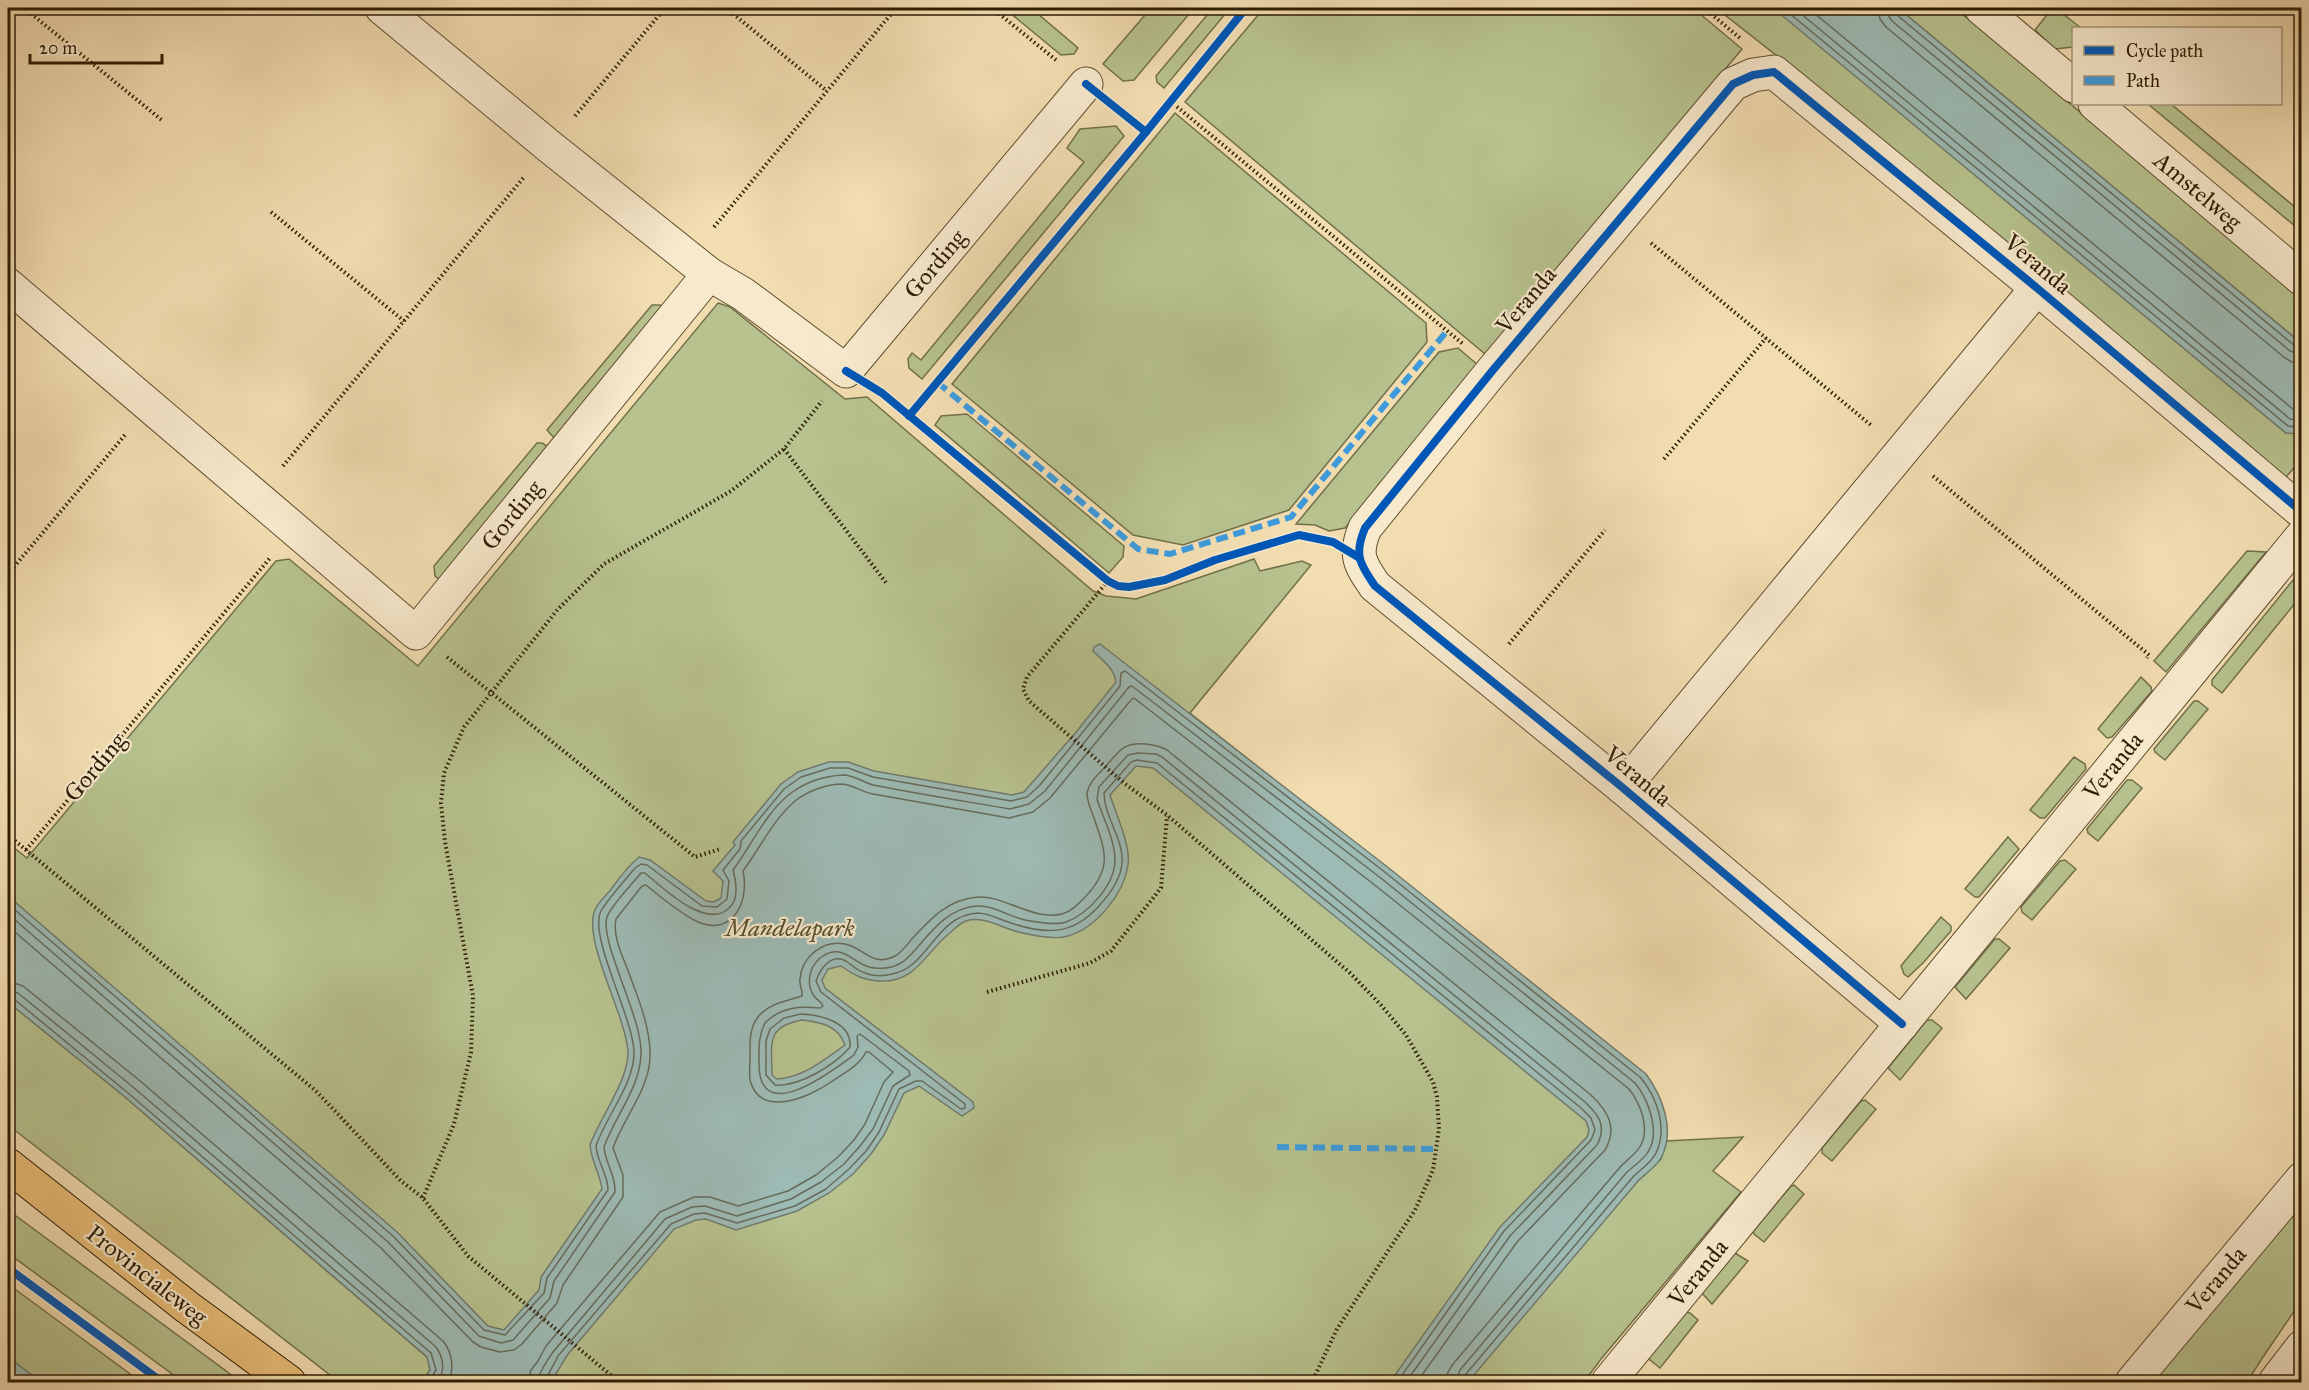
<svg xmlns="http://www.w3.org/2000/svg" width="2309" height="1390" font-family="'IM FELL Great Primer',serif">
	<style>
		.green { fill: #b7c28e; stroke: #727049; stroke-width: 1.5 }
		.water { fill: #9dbab4; stroke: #717b6e; stroke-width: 1.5; fill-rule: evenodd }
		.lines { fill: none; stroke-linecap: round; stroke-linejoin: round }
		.shore { stroke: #666c5c; stroke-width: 1.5 }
		.minor-casing { stroke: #5f4d2f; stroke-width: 35 }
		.major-casing { stroke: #2e1d04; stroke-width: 35 }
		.path { stroke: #2e1d04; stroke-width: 4; stroke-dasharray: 1.5 3; stroke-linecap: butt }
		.minor { stroke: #f7e9cc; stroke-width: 33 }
		.major { stroke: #e9be78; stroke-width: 33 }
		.quiet { stroke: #3d9bdd; stroke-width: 6; stroke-dasharray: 12 6; stroke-linecap: butt }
		.cycleway-casing { stroke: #f7e9cc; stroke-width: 11 }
		.cycleway { stroke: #0057b8; stroke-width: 8 }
		.labels { text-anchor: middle; stroke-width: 4.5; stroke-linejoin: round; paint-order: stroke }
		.street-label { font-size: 24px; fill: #2e1d04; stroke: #f7e9cc }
		.park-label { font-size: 24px; font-style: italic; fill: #574f2d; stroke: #f7e9cc }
	</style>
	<rect width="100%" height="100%" fill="#f2ddb1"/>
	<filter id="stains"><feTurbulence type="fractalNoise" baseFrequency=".00333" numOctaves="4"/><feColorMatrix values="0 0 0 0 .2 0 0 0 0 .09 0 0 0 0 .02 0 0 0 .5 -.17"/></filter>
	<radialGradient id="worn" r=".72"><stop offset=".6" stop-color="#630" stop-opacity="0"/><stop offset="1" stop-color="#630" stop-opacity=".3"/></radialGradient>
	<g class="green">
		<polygon points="1004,8 1031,8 1078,48 1074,54 1061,55"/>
		<polygon points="1151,8 1194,8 1134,80 1123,81 1103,64"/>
		<polygon points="1213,8 1230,8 1164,88 1157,82 1156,76"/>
		<polygon points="1264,8 1693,8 1742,49 1485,354 1185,102"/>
		<polygon points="1716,8 1775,8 2286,433 2301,434 2301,468 2294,468 2285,478 1781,59"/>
		<polygon points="1898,8 1955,8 2301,296 2301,343"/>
		<polygon points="2058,10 2081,28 2074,28 2073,47 2055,49 2035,30 2050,11"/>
		<polygon points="2148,104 2171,104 2301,212 2301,231"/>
		<polygon points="1175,113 1426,323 1427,342 1289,510 1183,545 1133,535 952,384"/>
		<polygon points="1116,126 1124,136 922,379 909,368 908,359 912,353 921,360 1084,162 1067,148 1080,129"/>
		<polygon points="718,303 730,307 845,399 867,397 1093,591 1106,596 1136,599 1254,559 1260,571 1302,561 1311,565 1190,713 1647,1076 1640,1178 1661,1159 1666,1141 1743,1137 1713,1171 1741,1192 1601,1359 1584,1382 1468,1382 1469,1380 1466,1382 485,1382 8,946 8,843 27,858 276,561 289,559 418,666"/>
		<polygon points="652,305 660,305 665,309 556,440 547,430"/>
		<polygon points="1458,348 1479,366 1345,528 1329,531 1315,525 1296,524 1439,352"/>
		<polygon points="967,414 1124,546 1123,557 1109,573 935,425 941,416"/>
		<polygon points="537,443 542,443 550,448 440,580 435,576 434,566"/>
		<polygon points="2247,551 2266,552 2166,672 2154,661"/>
		<polygon points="2293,580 2301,587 2301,596 2222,693 2212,685 2212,680"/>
		<polygon points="2141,677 2151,687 2152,691 2112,737 2107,738 2098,729"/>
		<polygon points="2194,701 2198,701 2208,709 2165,760 2155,752 2154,749"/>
		<polygon points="2074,757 2085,764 2086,769 2045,818 2040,818 2030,810"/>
		<polygon points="2127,780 2132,780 2142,788 2098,841 2088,833 2087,829"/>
		<polygon points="2008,837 2019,849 1979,897 1975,897 1965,889"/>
		<polygon points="2065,860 2076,869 2032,920 2022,912 2021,907 2060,861"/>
		<polygon points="1941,917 1951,926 1951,931 1923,963 1908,977 1904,974 1901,966"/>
		<polygon points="1995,939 1999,939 2010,948 1966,999 1955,987"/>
		<polygon points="8,1002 125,1097 428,1358 430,1370 422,1382 339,1382 8,1125"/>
		<polygon points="1927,1020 1932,1020 1942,1028 1900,1080 1888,1068"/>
		<polygon points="1865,1100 1876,1109 1832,1161 1822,1153 1822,1148 1861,1101"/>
		<polygon points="1794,1185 1804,1194 1764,1242 1754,1234 1753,1231 1791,1186"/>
		<polygon points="2301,1198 2301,1301 2263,1357 2247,1382 2147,1382"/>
		<polygon points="8,1210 241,1382 183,1382 8,1253"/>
		<polygon points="1735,1253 1748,1261 1712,1304 1701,1292"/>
		<polygon points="8,1284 141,1382 40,1382 8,1357"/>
		<polygon points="1686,1312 1690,1313 1698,1320 1660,1368 1650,1360 1648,1356"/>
	</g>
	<g class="water">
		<polygon points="1773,8 1898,8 2301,343 2301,434 2286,433"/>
		<path d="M1100 644 1390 869 1646 1074C1662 1096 1676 1130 1661 1158 1657 1166 1645 1174 1638 1181L1468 1382H1390L1500 1227 1587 1137 1589 1130 1586 1121 1153 768 1136 766 1110 795C1116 814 1131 846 1128 865 1124 894 1096 928 1068 936 1056 940 1036 936 1023 933 1004 930 985 915 966 921 960 923 955 928 951 932 925 952 917 983 879 981 863 980 854 975 841 966L828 969 822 980 825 988 973 1102 974 1108 962 1116 919 1086 904 1093 884 1135 871 1154 853 1174 829 1193 797 1211 736 1230 706 1219 696 1220 674 1229 569 1353C561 1363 558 1374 549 1382H422L430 1370 427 1357 125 1097 8 1002V896L397 1232 488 1326 504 1330 539 1290 541 1277 602 1189C600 1173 591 1161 590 1145 600 1118 629 1079 628 1052 626 1015 582 940 595 910 598 902 607 895 612 888 620 877 628 866 639 857L650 860 706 901 714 902 721 898 723 881 713 871 735 845 733 842 781 784 798 772 829 762H848L874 771 1012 795 1024 792 1077 731 1116 682C1114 668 1103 661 1093 651L1094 647ZM802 1020C820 1022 838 1025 845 1045 824 1060 804 1077 777 1079L772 1075C772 1044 765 1027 802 1020Z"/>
		<polygon points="8,1357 41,1382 8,1382"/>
	</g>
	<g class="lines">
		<g class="shore">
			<polyline points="1783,8 2288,426 2302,428"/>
			<polyline points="1794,8 2290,419 2302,420"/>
			<polyline points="1808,8 2294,410 2302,411"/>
			<polyline points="1878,8 1880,19 1886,27 2285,358 2292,362 2302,364"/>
			<polyline points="1887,8 1888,15 1892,21 2290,351 2302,355"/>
			<polyline points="1894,8 1897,15 2295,346 2302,347"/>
			<path d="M8 904 393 1236 484 1330 505 1335 544 1293 547 1278 608 1190C608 1174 597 1162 596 1146 606 1116 634 1084 634 1053 634 1019 588 936 601 911 607 900 626 879 635 868L641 864 647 865 702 906 717 907 727 899 729 881 723 870 740 849 741 841 784 789 801 777 830 768H848L873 777 1011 801 1027 797 1040 785 1120 686 1121 673 1125 671 1386 873 1641 1078C1657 1098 1668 1128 1656 1153 1652 1162 1640 1170 1633 1177L1465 1375 1463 1382"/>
			<path d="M8 914 388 1242 479 1336 501 1343 513 1340 550 1298 554 1281 615 1192C616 1175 605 1163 604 1147 615 1116 640 1088 641 1054 643 1019 599 941 607 917 610 907 633 883 641 873H645C663 888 705 929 728 909 740 900 736 881 733 870 752 845 765 813 791 793 806 782 824 776 843 775 854 775 863 782 873 785 918 794 964 801 1010 809L1029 804 1045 791 1129 687 1132 686 1382 879 1635 1083C1648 1099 1661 1132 1648 1152 1644 1159 1634 1166 1627 1172L1460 1370 1456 1382"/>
			<path d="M8 926 381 1248 473 1342 481 1347 500 1352 514 1350 522 1344 557 1303 563 1285 623 1197V1175L613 1148C624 1116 652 1087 650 1051 649 1025 639 1000 630 976 624 959 612 937 616 919L642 886 646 885C661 897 678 912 696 921 732 938 750 902 743 871 760 848 773 820 795 801 808 791 826 784 842 784 853 785 862 792 873 794 918 802 963 810 1009 818L1033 812 1050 798 1131 700 1134 698 1376 886 1629 1089C1640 1103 1650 1127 1641 1145 1637 1153 1627 1160 1621 1166L1453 1364 1448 1372 1446 1382"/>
			<path d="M8 981 23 986 139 1080 443 1341C452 1352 455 1369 448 1382"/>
			<path d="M8 990 18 993 133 1087 436 1347C444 1358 445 1371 438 1382"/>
			<polyline points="8,998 14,999 128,1093 431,1353 436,1370 429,1382"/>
			<path d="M801 1014C821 1015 852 1022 850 1047 835 1065 799 1087 775 1085L766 1075V1041L770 1029 784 1018Z"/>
			<path d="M528 1382 531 1370 538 1361 546 1346 660 1212 694 1197H710L738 1206 788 1191 816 1175 838 1157 854 1140 865 1124 884 1082 893 1072 869 1052H866C859 1066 844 1073 831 1082 811 1096 760 1120 750 1080 749 1072 750 1064 750 1057 750 1044 749 1028 758 1017 769 1003 787 1001 802 996 803 991 799 985 800 979 802 956 823 940 845 944 863 947 872 968 895 956 901 953 907 945 911 940 930 919 948 899 978 897 1003 895 1033 921 1062 914 1073 911 1080 902 1087 895 1114 865 1104 849 1093 815 1090 808 1087 801 1087 793 1089 782 1098 775 1105 767 1119 752 1122 742 1146 744 1154 745 1160 746 1167 750L1591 1095C1608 1111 1618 1128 1605 1150L1517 1242 1417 1382"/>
			<path d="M537 1382C538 1375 548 1359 553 1352L665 1219 692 1207 705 1206 737 1216 791 1199 821 1182 844 1164 860 1146 873 1129 893 1086 910 1075 909 1071 860 1034 857 1036 858 1047 854 1055C831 1072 759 1127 759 1064 759 1049 758 1036 765 1023 781 1007 799 1006 820 1008L823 1006C821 1001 818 1001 814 996 806 985 809 968 819 959 837 943 848 957 864 965 874 970 890 969 899 964 906 961 911 954 916 949 933 929 949 908 977 906 993 905 1010 917 1025 920 1036 922 1055 926 1066 922 1088 914 1115 885 1115 860 1115 840 1103 818 1097 799L1099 787 1128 755 1138 753 1156 754 1162 757 1585 1102C1599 1115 1607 1126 1597 1145L1510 1236 1406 1382"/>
			<path d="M545 1382C546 1377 555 1363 558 1356L671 1224 694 1214 705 1213 737 1223 795 1206 826 1189 849 1169 867 1150 879 1132 899 1089 916 1081H922L961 1109 965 1108V1104L821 992 816 981C820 969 831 953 846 961 852 965 857 971 865 973 875 977 886 976 896 973 929 964 937 915 978 913 988 913 999 919 1008 922 1045 935 1072 936 1099 906 1109 895 1121 879 1122 863 1124 839 1104 817 1104 793L1131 762 1137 760 1157 763 1581 1108 1591 1118 1595 1130 1591 1140 1504 1231 1397 1382"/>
		</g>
		<defs>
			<g id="minor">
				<polyline points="382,8 550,147 709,274 743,294 846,371 1086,84"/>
				<polyline points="1981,8 2074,86"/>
				<polyline points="2095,104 2302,279"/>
				<polyline points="8,285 416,633 709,274"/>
				<polyline points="1623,788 2037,288"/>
				<path d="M1902 1024 1623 788 1375 586C1359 563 1354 554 1365 528L1493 370 1733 84 1753 75 1774 72 2037 288 2302 512"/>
				<polyline points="1608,1382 2302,536"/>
				<polyline points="2132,1382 2302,1179"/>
				<polyline points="2275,1382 2302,1347"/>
			</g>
			<polyline id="major" points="8,1165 187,1307 289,1382"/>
		</defs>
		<use href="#minor" class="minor-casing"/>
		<use href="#major" class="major-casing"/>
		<g class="path">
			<polyline points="24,8 163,121"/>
			<polyline points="726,8 827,91"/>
			<polyline points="992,8 1056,60"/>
			<polyline points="1704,8 1740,38"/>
			<polyline points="1170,101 1463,344"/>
			<polyline points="575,116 665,8"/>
			<polyline points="271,212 404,321"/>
			<polyline points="714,227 896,8"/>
			<polyline points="1651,243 1872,426"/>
			<polyline points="784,449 887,584"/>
			<polyline points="1664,459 1766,338"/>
			<polyline points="283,466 524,177"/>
			<polyline points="1933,476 2149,655 2147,658"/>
			<polyline points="8,574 125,435"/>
			<polyline points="1108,581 1027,677 1023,689 1029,701 1124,783 1167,815 1350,973 1381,1005 1406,1035 1433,1082 1437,1097 1439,1129 1433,1170 1415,1210 1337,1329 1312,1382"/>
			<polyline points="1509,644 1605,530"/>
			<polyline points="447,657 695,857 720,849"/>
			<polyline points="8,835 316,1091 401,1181 423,1198 468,1256 619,1382"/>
			<polyline points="26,850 270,558"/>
			<polyline points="987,992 1090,963 1111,951 1161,888 1167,816"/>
			<polyline points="423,1198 454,1124 471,1052 473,996 445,842 441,803 444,773 464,727 558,609 604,564 731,491 784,449 822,401"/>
		</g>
		<use href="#minor" class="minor"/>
		<use href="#major" class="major"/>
		<g class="quiet">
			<polyline points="937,382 1138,549 1170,554 1291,517 1447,331"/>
			<polyline points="1277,1147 1436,1149"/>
		</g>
		<defs>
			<g id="cycleway">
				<polyline points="1086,84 1146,132"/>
				<polyline points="846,371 882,393 1108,581 1118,586 1129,587 1165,580 1215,560 1299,535 1333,542 1358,557"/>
				<polyline points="909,416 1146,132 1246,8"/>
				<path d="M1902 1024 1623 788 1375 586C1359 563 1354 554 1365 528L1493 370 1733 84 1753 75 1774 72 2037 288 2302 512"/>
				<polyline points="8,1268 162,1382"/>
			</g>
		</defs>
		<use href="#cycleway" class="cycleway-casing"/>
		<use href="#cycleway" class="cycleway"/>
	</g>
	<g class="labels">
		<g class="street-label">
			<text transform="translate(2198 191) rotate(40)" y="8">Amstelweg</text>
			<text transform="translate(935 264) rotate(-50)" y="8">Gording</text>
			<text transform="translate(2038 264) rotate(40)" y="8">Veranda</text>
			<text transform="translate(1526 300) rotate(-50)" y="8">Veranda</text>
			<text transform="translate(512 515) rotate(-51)" y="8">Gording</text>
			<text transform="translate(2113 766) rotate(-51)" y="8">Veranda</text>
			<text transform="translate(95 767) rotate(-50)" y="8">Gording</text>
			<text transform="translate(1638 776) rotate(40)" y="8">Veranda</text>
			<text transform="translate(1698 1273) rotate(-51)" y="8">Veranda</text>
			<text transform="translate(147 1275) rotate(38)" y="8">Provincialeweg</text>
			<text transform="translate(2216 1280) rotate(-50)" y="8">Veranda</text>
		</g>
		<g class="park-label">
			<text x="790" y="936">Mandelapark</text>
		</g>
	</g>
	<rect width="2309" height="1390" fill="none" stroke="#f2ddb1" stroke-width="30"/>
	<rect x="9" y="9" width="2291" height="1372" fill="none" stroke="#2e1d04" stroke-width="3"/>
	<rect x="15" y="15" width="2279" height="1360" fill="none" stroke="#2e1d04" stroke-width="1.5"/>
	<rect x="2072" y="27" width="210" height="78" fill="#f7e9cc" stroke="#a7977c" stroke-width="1.5"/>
	<rect x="2084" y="46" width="30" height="9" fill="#0057b8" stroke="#a7977c" stroke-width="1.5"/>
	<text x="2126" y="57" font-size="18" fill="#2e1d04">Cycle path</text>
	<rect x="2084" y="76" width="30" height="9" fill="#3d9bdd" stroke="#a7977c" stroke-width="1.5"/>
	<text x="2126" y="87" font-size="18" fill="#2e1d04">Path</text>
	<path d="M30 54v9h132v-9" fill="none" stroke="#2e1d04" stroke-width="3"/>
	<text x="39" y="54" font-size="18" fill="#2e1d04" stroke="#f7e9cc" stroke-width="4.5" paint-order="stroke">20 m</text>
	<rect width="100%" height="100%" filter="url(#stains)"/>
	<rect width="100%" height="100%" fill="url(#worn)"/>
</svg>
